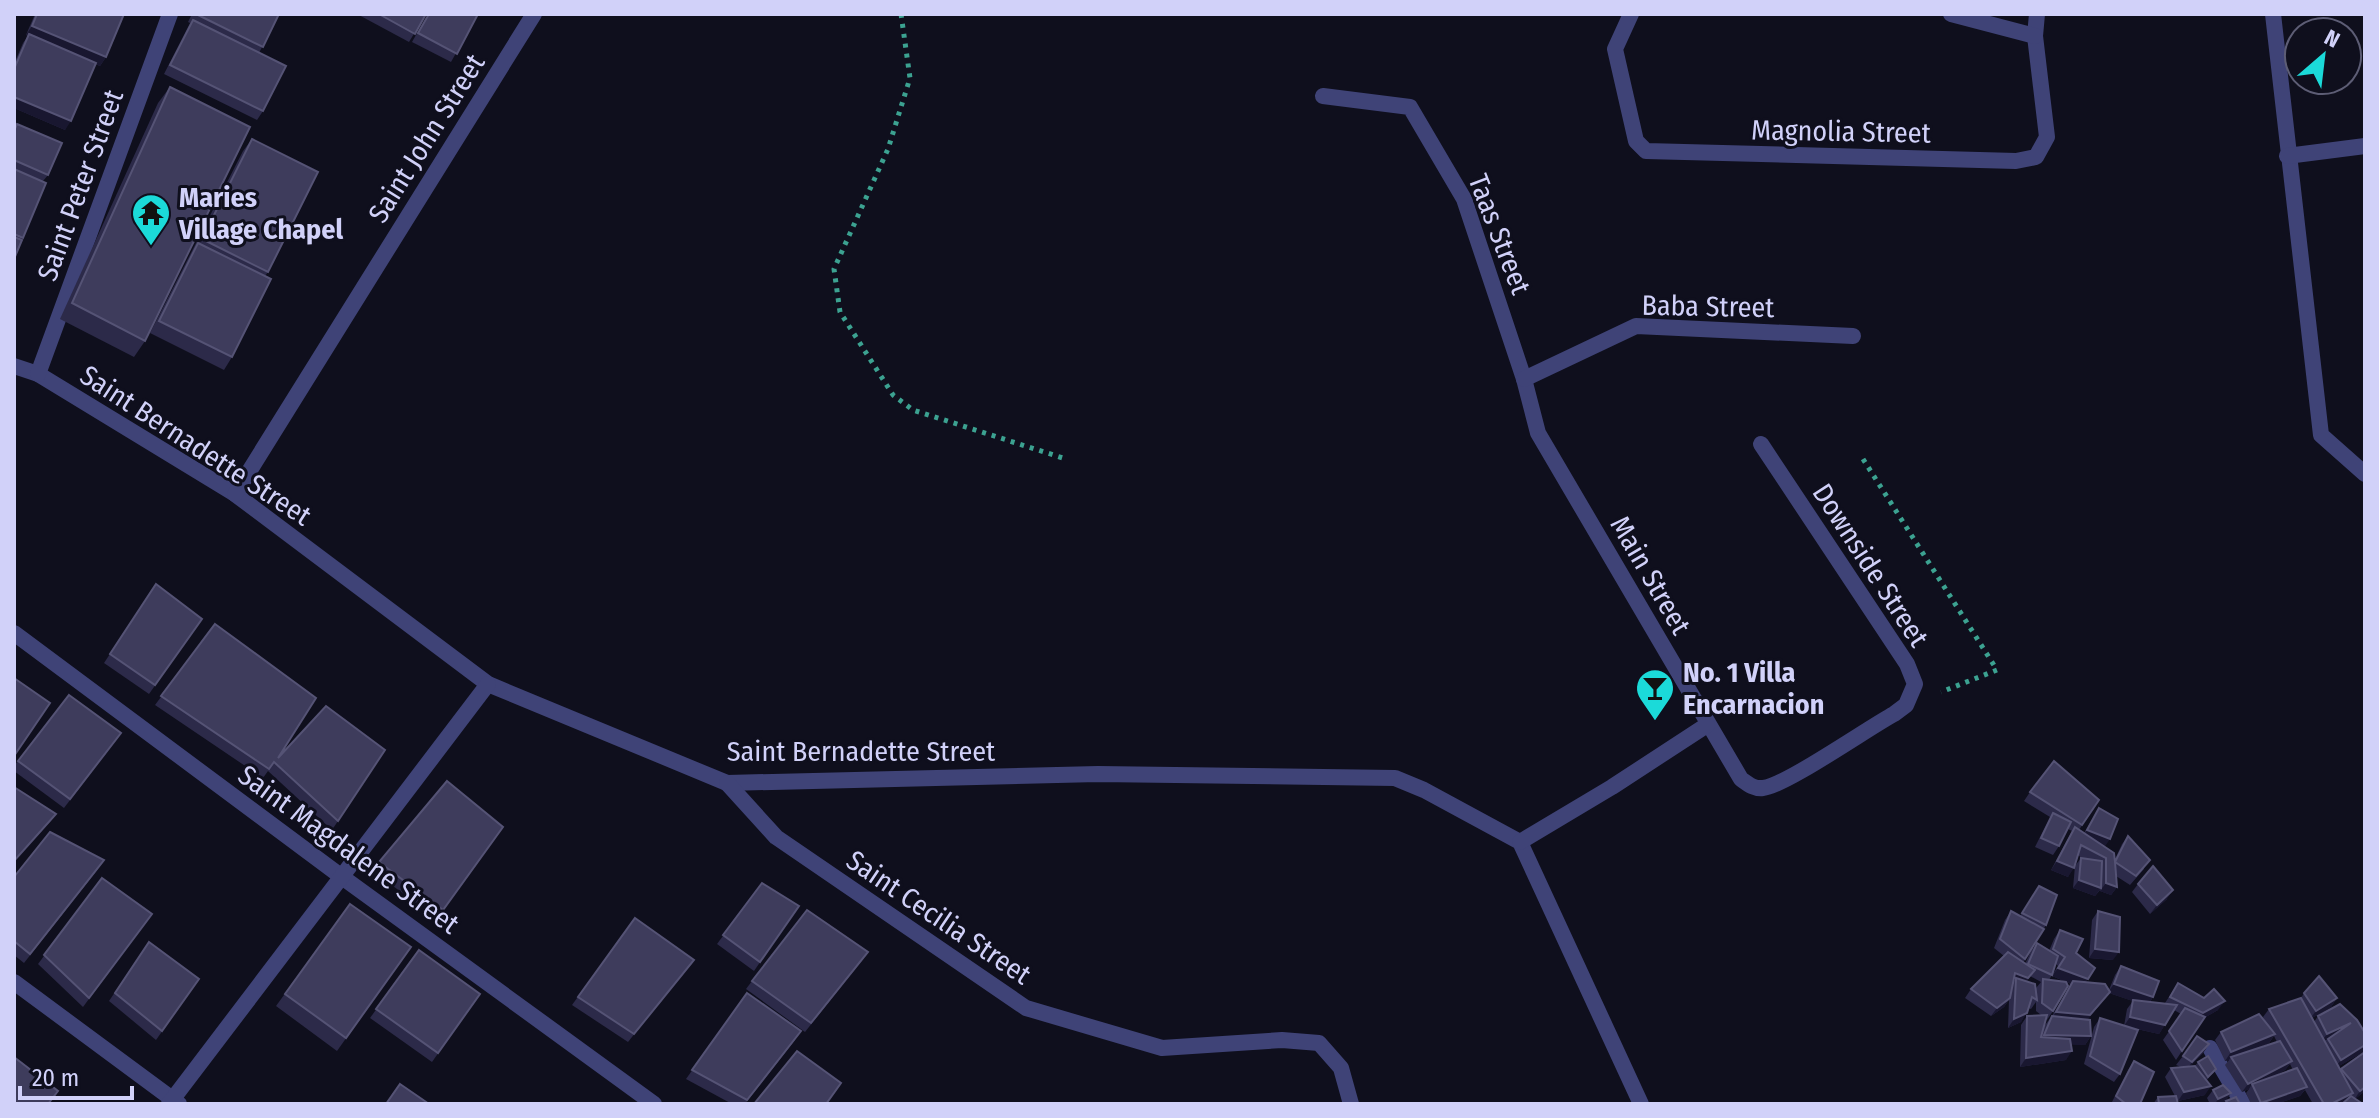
<svg xmlns="http://www.w3.org/2000/svg" width="2379" height="1118" font-family="'Fira Sans Condensed',sans-serif">
	<style>
		.lines { fill: none; stroke-linecap: round; stroke-linejoin: round }
		.path { stroke: #3ca291; stroke-width: 5; stroke-dasharray: 4 6; stroke-linecap: butt }
		.minor { stroke: #3f4377; stroke-width: 16 }
		.wall { fill: #2c2a49; fill-rule: evenodd }
		.shaded-wall { fill: #191730 }
		.building { fill: #3e3c5c; stroke: #555375; stroke-width: 2 }
		.labels { text-anchor: middle; stroke-width: 6; stroke-linejoin: round; paint-order: stroke }
		.street-label { font-size: 28px; fill: #d1d1f9; stroke: #0f0f1d }
		.poi-label { font-size: 28px; font-weight: bold; fill: #d1d1f9; stroke: #0f0f1d; text-anchor: start }
	</style>
	<rect width="100%" height="100%" fill="#0f0f1d"/>
	<g class="lines">
		<g class="path">
			<polyline points="901,14 910,78 888,149 834,269 840,312 893,395 913,410 1066,459"/>
			<polyline points="1863,459 1997,670 1941,692"/>
		</g>
		<g class="minor">
			<polyline points="1631,14 1615,49 1636,141 1646,151 2016,161 2036,157 2047,137 2035,36 2037,14"/>
			<polyline points="1951,14 2035,36"/>
			<polyline points="2273,14 2321,435 2365,474"/>
			<path d="M1323 96 1410 107 1464 199 1524 379 1538 433 1741 779C1748 784 1754 789 1763 788 1785 786 1868 728 1894 714L1906 705 1915 684 1907 664 1761 444"/>
			<polyline points="2287,156 2365,146"/>
			<polyline points="14,366 38,374 235,494 488,684 727,783 1098,774 1395,778 1424,790 1520,842 1641,1104"/>
			<polyline points="38,374 170,14"/>
			<polyline points="1524,379 1636,326 1853,336"/>
			<polyline points="235,494 534,14"/>
			<polyline points="14,633 342,877 654,1104"/>
			<polyline points="727,783 776,837 1026,1008 1162,1048 1282,1040 1319,1043 1341,1068 1351,1104"/>
			<polyline points="1520,842 1612,787 1707,725"/>
			<polyline points="14,982 179,1104"/>
			<polyline points="2210,1048 2243,1104"/>
			<polyline points="169,1104 488,684"/>
		</g>
	</g>
	<g class="wall">
		<polygon points="35,14 124,14 106,57 100,66 95,64 65,130 14,108 14,64 23,43 28,36 26,35"/>
		<polygon points="192,14 279,14 259,53 263,111 257,120 164,74 190,23 188,22"/>
		<polygon points="357,14 426,14 409,42"/>
		<polygon points="428,14 478,14 451,62 412,42"/>
		<polygon points="170,87 145,341 134,357 60,319 158,103"/>
		<polygon points="17,124 48,175 43,181 14,259 14,128"/>
		<polygon points="252,139 268,272 265,276 232,357 224,370 150,333 243,151"/>
		<polygon points="156,584 202,619 149,694 104,663"/>
		<polygon points="215,624 278,758 385,750 332,830 268,771 263,778 155,705"/>
		<polygon points="69,695 115,741 64,808 14,771 14,766"/>
		<polygon points="2030,792 2099,800 2079,830 2084,833 2099,808 2105,847 2115,859 2122,844 2128,836 2144,869 2130,885 2116,876 2117,887 2111,895 2100,891 2100,890 2095,896 2073,888 2075,866 2081,858 2082,858 2078,855 2068,877 2051,870 2072,831 2068,829 2059,846 2053,855 2035,847 2050,817 2024,801"/>
		<polygon points="503,827 437,919 373,871 379,862"/>
		<polygon points="98,869 24,963 14,955 14,877"/>
		<polygon points="102,878 152,914 83,1007 38,964"/>
		<polygon points="762,883 799,906 754,971 717,944"/>
		<polygon points="2138,884 2167,899 2150,914 2132,892"/>
		<path d="M2039 886 2046 925 2023 963 2025 964 2031 951 2037 943 2049 951 2054 939 2060 930 2076 953 2086 982 2109 990 2115 975 2121 966 2153 997 2150 1002 2165 1003 2178 983 2218 1010 2204 1018 2176 1060 2163 1040 2181 1014 2174 1010 2159 1034 2128 1027 2120 1074 2114 1082 2084 1064 2094 1027 2100 1018 2124 1026 2127 1009 2133 1001 2109 993 2087 1020 2091 1036 2085 1045 2071 1044 2066 1060 2020 1067 2021 1025 2027 1016 2041 1015 2036 1011V1002L2031 1009 2028 1008 2021 1022 2008 1028 2009 1000 2004 1007 1991 1016 1965 998 1971 989 2004 956 1994 948 2005 920 2011 911 2020 916ZM2056 964 2058 966 2052 976 2071 984 2052 1016 2045 1025 2041 1035 2046 1019 2047 1020 2053 1011 2049 980 2052 975ZM2030 976 2041 982 2036 988V995L2027 981Z"/>
		<polygon points="350,904 411,947 337,1051 276,1006"/>
		<polygon points="2098,911 2113,960 2089,958 2092,920"/>
		<polygon points="635,918 694,960 628,1042 572,1005"/>
		<polygon points="149,942 199,979 156,1040 109,1001"/>
		<polygon points="419,950 480,994 432,1062 370,1018"/>
		<polygon points="862,960 805,1032 746,989 752,981"/>
		<polygon points="747,993 795,1040 745,1104 732,1104 686,1079"/>
		<path d="M2304 993 2337 998 2331 1007 2312 1018 2314 1022 2318 1016 2365 1051 2339 1066 2340 1069 2365 1052V1091L2355 1099 2363 1104H2313L2305 1090 2300 1096 2276 1104H2251L2246 1093 2249 1089 2242 1092 2225 1065 2229 1060 2225 1061 2215 1040 2221 1032 2266 1023 2263 1017 2269 1009 2301 998ZM2274 1036 2277 1042 2253 1049 2269 1043ZM2290 1064 2293 1070 2272 1077 2285 1070Z"/>
		<polygon points="2209,1044 2203,1053 2190,1066 2195,1066 2198,1062 2216,1069 2206,1081 2205,1095 2178,1101 2178,1104 2153,1104 2158,1097 2175,1096 2165,1077 2171,1068 2181,1067 2176,1065 2183,1056"/>
		<polygon points="2134,1061 2140,1104 2111,1104 2128,1070"/>
		<polygon points="2213,1090 2231,1093 2226,1100 2240,1104 2223,1104 2224,1102 2221,1104 2210,1104 2207,1098"/>
	</g>
	<g class="shaded-wall">
		<polygon points="32,26 106,57 100,66 26,35"/>
		<polygon points="14,97 71,121 65,130 14,108"/>
		<polygon points="56,814 50,822 14,863 14,861"/>
		<polygon points="2087,830 2110,839 2104,848 2081,839"/>
		<polygon points="2057,861 2074,868 2068,877 2051,870"/>
		<polygon points="2079,880 2101,888 2095,896 2073,888"/>
		<polygon points="2106,883 2117,887 2111,895 2100,891"/>
		<polygon points="2173,890 2167,899 2150,914 2157,905"/>
		<polygon points="2095,949 2119,952 2113,960 2089,958"/>
		<polygon points="2058,968 2088,979 2081,988 2052,976"/>
		<polygon points="2035,970 2022,987 2016,978 2012,983 2015,973"/>
		<polygon points="2114,984 2153,997 2147,1006 2109,993 2084,1024 2050,1021 2056,1012 2108,992"/>
		<polygon points="2010,998 2004,1007 1991,1016 1997,1008"/>
		<polygon points="2337,998 2331,1007 2309,1020 2316,1011"/>
		<polygon points="2225,1001 2218,1010 2197,1022 2203,1013"/>
		<polygon points="2027,1013 2021,1022 2008,1028 2014,1019"/>
		<polygon points="2130,1017 2165,1025 2159,1034 2124,1026"/>
		<polygon points="2351,1023 2345,1032 2321,1042 2327,1034"/>
		<polygon points="2275,1034 2269,1043 2232,1058 2231,1057 2229,1060 2225,1061 2231,1052"/>
		<polygon points="2044,1035 2091,1036 2085,1045 2037,1044"/>
		<polygon points="2209,1044 2203,1053 2186,1071 2192,1062"/>
		<polygon points="2365,1045 2365,1051 2334,1069 2341,1060"/>
		<polygon points="2072,1051 2066,1060 2020,1067 2026,1058"/>
		<polygon points="2292,1061 2285,1070 2253,1087 2252,1084 2249,1089 2242,1092 2248,1084"/>
		<polygon points="2211,1086 2205,1095 2178,1101 2184,1092"/>
		<polygon points="2307,1087 2300,1096 2276,1104 2260,1104"/>
		<polygon points="2365,1087 2365,1091 2354,1100 2360,1091"/>
		<polygon points="2231,1093 2225,1102 2221,1104 2215,1104 2218,1099"/>
		<polygon points="2353,1093 2347,1101 2342,1104 2331,1104"/>
	</g>
	<g class="building">
		<polygon points="37,14 124,14 106,57 32,26"/>
		<polygon points="196,14 279,14 263,47"/>
		<polygon points="379,14 426,14 415,34"/>
		<polygon points="429,14 478,14 457,54 418,33"/>
		<polygon points="193,20 286,66 263,111 170,65"/>
		<polygon points="29,34 96,63 71,121 14,97 14,69"/>
		<polygon points="170,87 250,127 145,341 72,303"/>
		<polygon points="17,124 62,143 48,175 14,160 14,131"/>
		<polygon points="252,139 318,172 268,272 202,239"/>
		<polygon points="14,169 46,183 23,238 14,234"/>
		<polygon points="14,237 22,240 14,259"/>
		<polygon points="198,243 271,279 232,357 159,321"/>
		<polygon points="156,584 202,619 155,685 110,654"/>
		<polygon points="215,624 316,698 278,758 326,706 385,750 338,821 274,762 269,769 161,696"/>
		<polygon points="14,678 50,703 14,756"/>
		<polygon points="69,695 121,733 70,799 18,761"/>
		<polygon points="2054,761 2099,800 2082,825 2030,792"/>
		<polygon points="447,781 503,827 443,910 379,862"/>
		<polygon points="14,787 56,814 14,861"/>
		<polygon points="2099,808 2118,819 2110,839 2087,830"/>
		<polygon points="2053,813 2071,822 2059,846 2041,838"/>
		<polygon points="2075,827 2114,853 2115,862 2128,836 2150,860 2136,876 2115,862 2117,887 2106,883 2106,858 2081,845 2074,868 2057,861"/>
		<polygon points="50,832 104,860 30,954 14,941 14,877"/>
		<polygon points="2081,858 2102,861 2101,888 2079,880"/>
		<polygon points="2153,866 2173,890 2157,905 2138,884"/>
		<polygon points="102,878 152,914 89,998 44,955"/>
		<polygon points="762,883 799,906 760,962 723,935"/>
		<polygon points="2039,886 2057,895 2046,925 2022,913"/>
		<polygon points="350,904 411,947 346,1038 285,994"/>
		<polygon points="807,910 868,952 811,1023 752,981"/>
		<polygon points="2011,911 2044,929 2025,959 2000,939"/>
		<polygon points="2098,911 2120,917 2119,952 2095,949"/>
		<polygon points="635,918 694,960 634,1034 578,997"/>
		<polygon points="2060,930 2083,939 2076,953 2095,968 2088,979 2058,968 2065,957 2053,949"/>
		<polygon points="149,942 199,979 162,1031 115,993"/>
		<polygon points="2037,943 2058,956 2052,975 2028,964"/>
		<polygon points="419,950 480,994 438,1053 376,1009"/>
		<polygon points="2008,952 2035,970 2028,978 2015,973 2010,998 1997,1008 1971,989"/>
		<polygon points="2121,966 2159,981 2153,997 2114,984"/>
		<polygon points="2319,976 2337,998 2316,1011 2304,993"/>
		<polygon points="2016,978 2035,984 2037,1000 2032,997 2027,1013 2014,1019"/>
		<polygon points="2043,979 2066,982 2068,986 2053,1011 2042,1003"/>
		<polygon points="2073,981 2105,984 2110,992 2090,1015 2056,1012"/>
		<polygon points="2178,983 2204,998 2214,989 2225,1001 2203,1013 2170,997"/>
		<polygon points="747,993 801,1031 747,1100 692,1070"/>
		<polygon points="2301,998 2353,1093 2331,1104 2324,1104 2269,1009"/>
		<polygon points="2133,1000 2177,1005 2165,1025 2130,1017"/>
		<polygon points="2340,1004 2357,1020 2365,1033 2365,1045 2341,1060 2328,1039 2351,1023 2327,1034 2318,1016"/>
		<polygon points="2185,1008 2205,1017 2182,1051 2169,1031"/>
		<polygon points="2259,1014 2275,1034 2231,1052 2221,1032"/>
		<polygon points="2047,1015 2041,1037 2070,1039 2072,1051 2026,1058 2027,1016"/>
		<polygon points="2052,1016 2090,1020 2091,1036 2044,1035"/>
		<polygon points="2100,1018 2138,1030 2120,1074 2090,1056"/>
		<polygon points="2197,1036 2209,1044 2192,1062 2183,1056"/>
		<polygon points="2280,1041 2292,1061 2248,1084 2231,1057"/>
		<polygon points="797,1051 841,1083 826,1104 754,1104"/>
		<polygon points="2365,1052 2365,1087 2360,1091 2341,1069"/>
		<polygon points="2208,1056 2216,1069 2208,1077 2198,1062"/>
		<polygon points="14,1057 58,1091 48,1104 14,1104"/>
		<polygon points="2134,1061 2154,1072 2140,1104 2126,1104 2116,1096"/>
		<polygon points="2195,1066 2211,1086 2184,1092 2171,1068"/>
		<polygon points="2297,1068 2307,1087 2261,1103 2252,1084"/>
		<polygon points="400,1084 429,1104 386,1104"/>
		<polygon points="2223,1085 2231,1093 2218,1099 2213,1090"/>
		<polygon points="2176,1096 2178,1104 2159,1104 2158,1097"/>
		<polygon points="2351,1096 2363,1104 2342,1104"/>
		<polygon points="2236,1097 2240,1104 2228,1104 2226,1101"/>
	</g>
	<defs>
		<symbol id="temple-pin" viewBox="-11 -11 22 30"><path d="M0 17L-7.5 6A9.5 9.5 0 1 1 7.5 6Z" fill="#1bdad9" stroke="#0f0f1d"/><path d="M0-6L5-2H3V0L6.5 2.5H4V6H1.5V3h-3V6H-4V2.5H-6.5L-3 0V-2H-5Z" fill="#111"/></symbol>
		<symbol id="bar-pin" viewBox="-11 -11 22 30"><path d="M0 17L-7.5 6A9.5 9.5 0 1 1 7.5 6Z" fill="#1bdad9" stroke="#0f0f1d"/><path d="M-6-5H6L.8 .8V4.5H3.5V6h-7V4.5H-.8V.8Z" fill="#111"/></symbol>
	</defs>
	<g fill-rule="evenodd">
		<use href="#temple-pin" x="129" y="191" width="44" height="60"/>
		<use href="#bar-pin" x="1633" y="666" width="44" height="60"/>
	</g>
	<g class="labels">
		<g class="street-label">
			<text transform="translate(1841 131) rotate(1)" y="10">Magnolia Street</text>
			<text transform="translate(426 138) rotate(-58)" y="10">Saint John Street</text>
			<text transform="translate(80 185) rotate(-70)" y="10">Saint Peter Street</text>
			<text transform="translate(1500 234) rotate(69)" y="10">Taas Street</text>
			<text transform="translate(1708 306) rotate(1)" y="10">Baba Street</text>
			<text transform="translate(196 445) rotate(33)" y="10">Saint Bernadette Street</text>
			<text transform="translate(1871 565) rotate(57)" y="10">Downside Street</text>
			<text transform="translate(1651 575) rotate(60)" y="10">Main Street</text>
			<text x="861" y="761">Saint Bernadette Street</text>
			<text transform="translate(349 849) rotate(36)" y="10">Saint Magdalene Street</text>
			<text transform="translate(939 917) rotate(34)" y="10">Saint Cecilia Street</text>
		</g>
		<g class="poi-label">
			<text x="179" y="207">Maries<tspan x="179" dy="32">Village Chapel</tspan></text>
			<text x="1683" y="682">No. 1 Villa<tspan x="1683" dy="32">Encarnacion</tspan></text>
		</g>
	</g>
	<rect width="2379" height="1118" fill="none" stroke="#d1d1f9" stroke-width="32"/>
	<g transform="translate(2323 56) rotate(28)"><circle r="38" fill="#0f0f1d" stroke="#5d5d75" stroke-width="2"/>
	<path d="M0-6L14 30L0 20L-14 30Z" fill="#1bdad9"/>
	<text y="-12" font-size="22" font-weight="bold" text-anchor="middle" fill="#d1d1f9">N</text>
	</g>
	<path d="M20 1086v12h112v-12" fill="none" stroke="#d1d1f9" stroke-width="4"/>
	<text x="32" y="1086" font-size="24" fill="#d1d1f9" stroke="#0f0f1d" stroke-width="6" paint-order="stroke">20 m</text>
</svg>
